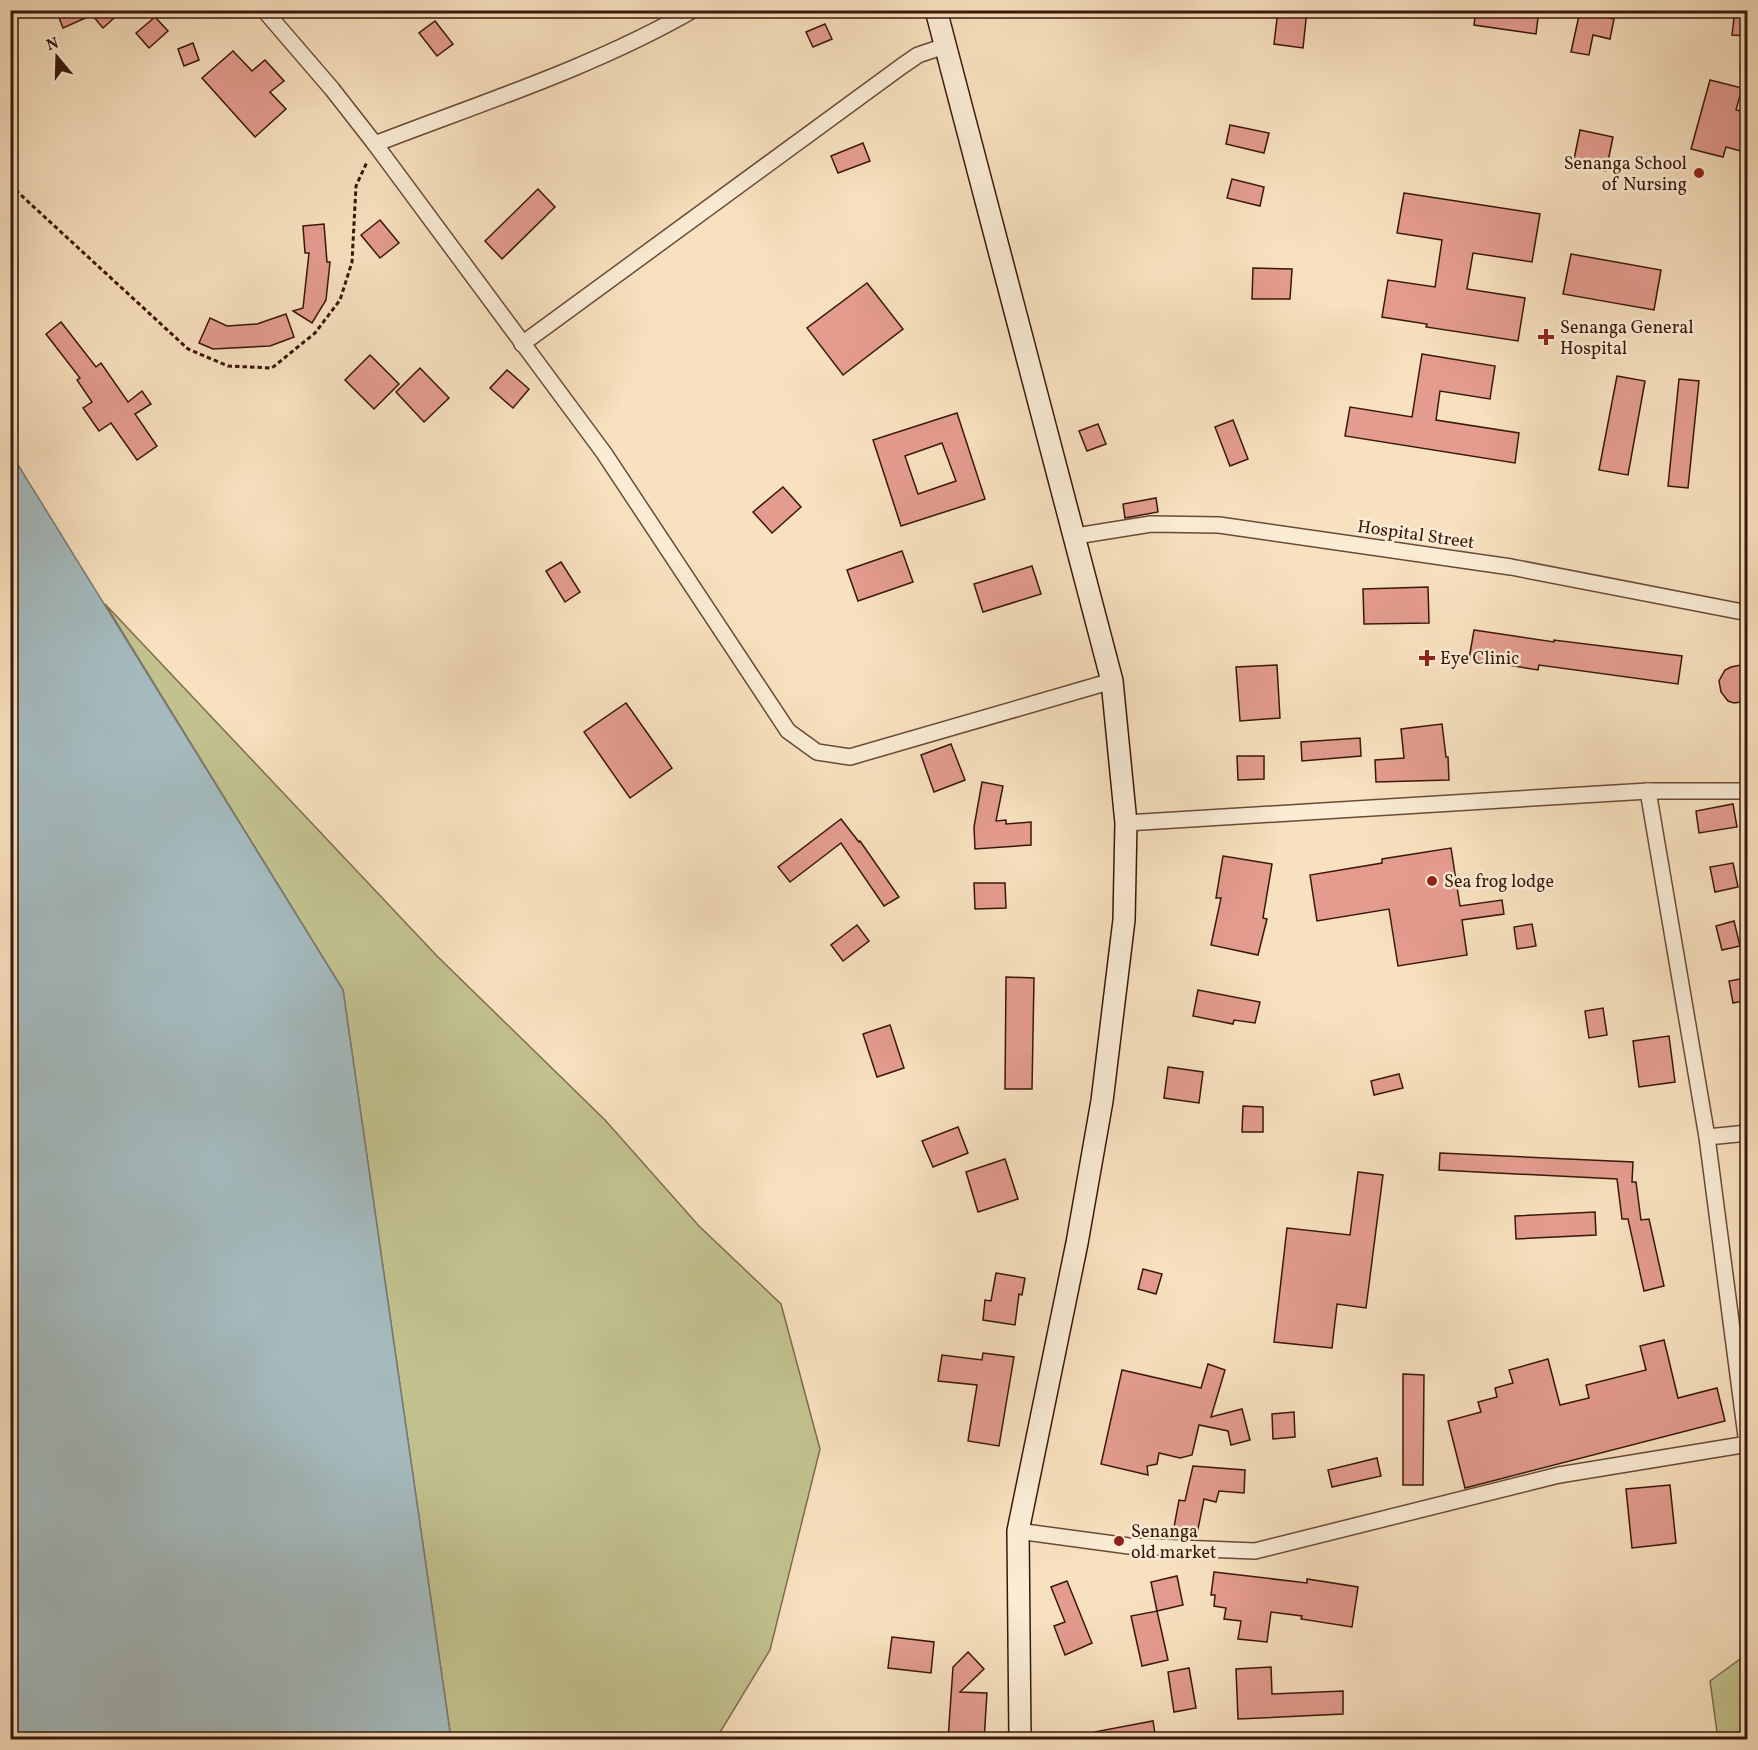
<svg xmlns="http://www.w3.org/2000/svg" width="1758" height="1750" font-family="Vollkorn,serif">
	<style>
		.green { fill: #c2c28f; stroke: #7e6c4c; stroke-width: 1.5 }
		.water { fill: #a4babe; stroke: #797976; stroke-width: 1.5 }
		.building { fill: #e49c8f; stroke: #39170a; stroke-width: 1.5; fill-rule: evenodd }
		.lines { fill: none; stroke-linecap: round; stroke-linejoin: round }
		.street-casing { stroke: #694a37; stroke-width: 18 }
		.secondary-casing { stroke: #39170a; stroke-width: 24 }
		.path { stroke: #39170a; stroke-width: 3; stroke-dasharray: 4.5 3; stroke-linecap: butt }
		.street { stroke: #faecd5; stroke-width: 15 }
		.secondary { stroke: #faecd5; stroke-width: 21 }
		.poi-dot { fill: #8f2418; stroke: #faecd5; stroke-width: 2 }
		.labels { text-anchor: middle; stroke-width: 5; stroke-linejoin: round; paint-order: stroke }
		.poi-label { font-size: 18px; fill: #39170a; stroke: #faecd5; text-anchor: start }
		.street-label { font-size: 18px; fill: #39170a; stroke: #faecd5 }
	</style>
	<rect width="100%" height="100%" fill="#f8e1bf"/>
	<filter id="stains"><feTurbulence type="fractalNoise" baseFrequency=".00333" numOctaves="4"/><feColorMatrix values="0 0 0 0 .2 0 0 0 0 .09 0 0 0 0 .02 0 0 0 .5 -.17"/></filter>
	<radialGradient id="worn" r=".72"><stop offset=".6" stop-color="#630" stop-opacity="0"/><stop offset="1" stop-color="#630" stop-opacity=".3"/></radialGradient>
	<g class="green">
		<polygon points="105,604 437,956 605,1120 699,1226 781,1304 820,1449 770,1650 716,1739 451,1739 343,990"/>
		<polygon points="1747,1654 1747,1739 1718,1739 1710,1681"/>
	</g>
	<polygon class="water" points="10,452 343,990 451,1739 11,1739"/>
	<g class="building">
		<polygon points="56,10 123,10 103,28 92,15 63,28"/>
		<polygon points="1278,10 1307,10 1303,48 1274,44"/>
		<polygon points="1476,10 1539,10 1536,34 1474,25"/>
		<polygon points="1735,10 1748,10 1748,36 1732,35"/>
		<polygon points="1580,11 1614,19 1610,39 1593,35 1589,55 1571,52"/>
		<polygon points="155,17 168,31 149,48 136,33"/>
		<polygon points="435,21 453,44 437,56 419,33"/>
		<polygon points="825,24 832,39 813,47 806,32"/>
		<polygon points="193,43 199,60 184,66 178,49"/>
		<polygon points="233,51 252,71 265,60 284,81 270,92 286,109 255,137 202,78"/>
		<polygon points="1710,80 1742,88 1736,110 1748,113 1748,153 1726,147 1723,157 1691,149"/>
		<polygon points="1230,125 1269,133 1264,153 1226,144"/>
		<polygon points="1580,130 1613,137 1606,171 1573,164"/>
		<polygon points="863,143 870,161 838,173 831,156"/>
		<polygon points="1232,179 1264,187 1260,206 1227,198"/>
		<polygon points="538,189 555,207 502,259 485,241"/>
		<polygon points="1404,193 1540,214 1532,262 1473,253 1467,289 1525,298 1518,341 1426,327 1427,324 1382,317 1388,280 1435,287 1442,240 1397,233"/>
		<polygon points="380,220 399,243 380,258 361,235"/>
		<polygon points="324,224 327,262 330,262 326,300 312,323 293,311 303,308 309,253 305,253 303,226"/>
		<polygon points="1571,254 1661,270 1654,310 1563,294"/>
		<polygon points="1253,268 1292,269 1290,299 1252,299"/>
		<polygon points="867,283 903,329 843,375 807,328"/>
		<polygon points="286,314 294,337 270,346 213,349 199,343 210,318 227,326 257,324"/>
		<polygon points="61,322 96,367 101,363 128,402 142,391 151,404 135,414 157,446 137,460 111,423 99,431 83,408 92,402 77,380 80,378 46,334"/>
		<polygon points="1422,354 1495,366 1490,399 1440,391 1436,420 1519,433 1515,463 1345,436 1350,407 1412,417"/>
		<polygon points="370,355 399,384 374,409 345,380"/>
		<polygon points="420,368 449,398 424,422 396,392"/>
		<polygon points="507,370 529,389 513,408 490,388"/>
		<polygon points="1617,376 1645,381 1628,475 1599,470"/>
		<polygon points="1679,379 1699,381 1688,488 1668,486"/>
		<path d="M957 413 985 499 901 526 873 440ZM942 443 956 481 918 494 905 456Z"/>
		<polygon points="1233,420 1248,459 1230,466 1215,427"/>
		<polygon points="1098,424 1106,444 1087,451 1079,431"/>
		<polygon points="783,487 801,507 772,533 753,512"/>
		<polygon points="1156,498 1158,512 1125,518 1123,504"/>
		<polygon points="902,551 913,582 858,601 847,570"/>
		<polygon points="561,562 580,592 565,602 546,571"/>
		<polygon points="1032,566 1041,594 983,612 974,584"/>
		<polygon points="1428,587 1429,623 1364,624 1363,589"/>
		<polygon points="1474,630 1554,642 1554,640 1682,656 1678,684 1539,665 1538,670 1469,659"/>
		<polygon points="1277,665 1280,718 1240,721 1236,667"/>
		<polygon points="1741,665 1748,668 1748,701 1734,703 1728,701 1721,692 1719,681 1725,670 1731,667"/>
		<polygon points="626,703 672,768 630,798 584,732"/>
		<polygon points="1442,724 1446,757 1448,757 1449,780 1376,782 1375,760 1404,758 1401,729"/>
		<polygon points="1360,738 1361,756 1302,761 1301,742"/>
		<polygon points="951,744 965,780 934,792 921,755"/>
		<polygon points="1237,756 1264,756 1264,779 1238,780"/>
		<polygon points="982,782 1003,786 996,821 1006,820 1006,824 1031,822 1031,845 975,849 974,827"/>
		<polygon points="1733,804 1737,827 1699,833 1696,811"/>
		<polygon points="841,819 859,842 860,841 899,897 884,906 841,843 790,882 778,867"/>
		<polygon points="1451,848 1460,906 1502,900 1504,914 1462,920 1467,955 1398,966 1389,909 1317,921 1310,875 1382,863 1382,859"/>
		<polygon points="1223,856 1272,864 1263,918 1267,919 1258,955 1211,945 1221,898 1216,898"/>
		<polygon points="1733,863 1738,887 1715,892 1710,867"/>
		<polygon points="974,883 1005,883 1006,908 975,909"/>
		<polygon points="1734,921 1740,946 1722,950 1716,926"/>
		<polygon points="1532,924 1536,946 1517,949 1514,927"/>
		<polygon points="857,925 869,941 843,961 831,945"/>
		<polygon points="1006,977 1034,978 1032,1089 1005,1089"/>
		<polygon points="1746,978 1748,1000 1733,1003 1729,981"/>
		<polygon points="1198,990 1260,1002 1255,1023 1234,1020 1233,1024 1193,1016"/>
		<polygon points="1603,1008 1607,1035 1589,1038 1585,1011"/>
		<polygon points="890,1025 904,1068 877,1077 863,1034"/>
		<polygon points="1669,1036 1675,1082 1639,1087 1633,1041"/>
		<polygon points="1168,1067 1203,1072 1199,1103 1164,1098"/>
		<polygon points="1399,1074 1403,1088 1374,1095 1371,1081"/>
		<polygon points="1243,1106 1263,1107 1263,1132 1242,1132"/>
		<polygon points="958,1127 968,1153 933,1167 922,1141"/>
		<polygon points="1440,1153 1633,1162 1632,1182 1636,1182 1641,1220 1649,1219 1664,1286 1644,1291 1628,1219 1622,1219 1617,1179 1439,1170"/>
		<polygon points="1005,1159 1018,1199 978,1212 966,1172"/>
		<polygon points="1358,1172 1383,1175 1366,1308 1337,1304 1332,1348 1274,1342 1287,1228 1350,1235"/>
		<polygon points="1595,1212 1596,1235 1516,1239 1515,1216"/>
		<polygon points="1143,1269 1162,1274 1156,1294 1138,1289"/>
		<polygon points="996,1273 1025,1278 1022,1295 1019,1294 1015,1325 983,1320 985,1300 991,1301"/>
		<polygon points="1664,1340 1678,1398 1717,1388 1725,1421 1465,1488 1448,1421 1481,1412 1478,1402 1497,1397 1495,1388 1513,1383 1509,1370 1548,1359 1560,1405 1589,1398 1586,1385 1646,1370 1640,1346"/>
		<polygon points="983,1353 1014,1357 999,1446 968,1441 977,1385 938,1381 942,1355 982,1360"/>
		<polygon points="1208,1364 1225,1370 1211,1417 1242,1409 1250,1440 1231,1445 1228,1431 1199,1425 1192,1455 1180,1458 1159,1453 1157,1464 1147,1466 1148,1475 1101,1464 1122,1370 1201,1388"/>
		<polygon points="1403,1374 1424,1375 1423,1485 1403,1485"/>
		<polygon points="1294,1412 1295,1437 1273,1439 1272,1414"/>
		<polygon points="1377,1458 1381,1476 1332,1487 1328,1470"/>
		<polygon points="1193,1466 1245,1470 1244,1493 1219,1491 1216,1502 1204,1499 1196,1539 1172,1538 1179,1500 1185,1501"/>
		<polygon points="1670,1485 1676,1543 1632,1548 1626,1489"/>
		<polygon points="1214,1572 1307,1583 1307,1579 1358,1587 1352,1627 1301,1619 1302,1616 1271,1612 1267,1642 1238,1639 1241,1621 1224,1619 1226,1608 1214,1606 1215,1595 1211,1595"/>
		<polygon points="1177,1576 1183,1605 1157,1611 1151,1582"/>
		<polygon points="1067,1581 1092,1643 1065,1655 1054,1626 1065,1622 1051,1587"/>
		<polygon points="1157,1611 1168,1660 1142,1666 1131,1616"/>
		<polygon points="892,1637 934,1642 931,1673 888,1668"/>
		<polygon points="968,1652 984,1669 960,1692 987,1693 984,1740 948,1740 953,1667"/>
		<polygon points="1271,1667 1272,1694 1343,1691 1343,1714 1238,1719 1236,1669"/>
		<polygon points="1189,1668 1196,1708 1174,1712 1168,1672"/>
		<polygon points="1153,1721 1156,1740 1095,1740 1094,1732"/>
	</g>
	<g class="lines">
		<defs>
			<g id="street">
				<polyline points="264,10 332,89 375,144 604,453 788,731 817,752 850,757 1112,681"/>
				<path d="M375 144C481 103 594 67 693 10"/>
				<polyline points="522,344 902,66 918,55 945,46"/>
				<polyline points="1076,536 1151,524 1219,525 1511,567 1748,613"/>
				<polyline points="1648,791 1707,1137 1747,1444"/>
				<polyline points="1126,823 1648,791 1748,791"/>
				<polyline points="1707,1137 1748,1133"/>
				<polyline points="1018,1531 1129,1546 1255,1551 1559,1475 1748,1444"/>
			</g>
			<polyline id="secondary" points="936,10 1112,681 1126,823 1124,920 1102,1101 1077,1243 1018,1531 1020,1740"/>
		</defs>
		<use href="#street" class="street-casing"/>
		<use href="#secondary" class="secondary-casing"/>
		<polyline class="path" points="10,185 188,349 228,366 272,368 315,333 340,300 352,262 356,186 367,162"/>
		<use href="#street" class="street"/>
		<use href="#secondary" class="secondary"/>
	</g>
	<g class="poi-dot">
		<circle cx="1699" cy="173" r="6"/>
		<path d="M1543 328h6v6h6v6h-6v6h-6v-6h-6v-6h6z"/>
		<path d="M1424 649h6v6h6v6h-6v6h-6v-6h-6v-6h6z"/>
		<circle cx="1432" cy="881" r="6"/>
		<circle cx="1119" cy="1541" r="6"/>
	</g>
	<g class="labels">
		<g class="poi-label">
			<text x="1687" y="169" text-anchor="end">Senanga School<tspan x="1687" dy="21">of Nursing</tspan></text>
			<text x="1560" y="333">Senanga General<tspan x="1560" dy="21">Hospital</tspan></text>
			<text x="1440" y="664">Eye Clinic</text>
			<text x="1444" y="887">Sea frog lodge</text>
			<text x="1131" y="1537">Senanga<tspan x="1131" dy="21">old market</tspan></text>
		</g>
		<g class="street-label">
			<text transform="translate(1416 534) rotate(8)" y="6">Hospital Street</text>
		</g>
	</g>
	<rect width="1758" height="1750" fill="none" stroke="#f8e1bf" stroke-width="36"/>
	<rect x="12" y="12" width="1734" height="1726" fill="none" stroke="#39170a" stroke-width="3"/>
	<rect x="18" y="18" width="1722" height="1714" fill="none" stroke="#39170a" stroke-width="1.5"/>
	<g transform="translate(57 57) rotate(341)" stroke="#faecd5" stroke-width="4.5" paint-order="stroke">
	<path d="M0-4.5L10 22L0 15L-10 22Z" fill="#39170a"/>
	<text y="-9" font-size="16" font-weight="bold" text-anchor="middle" fill="#39170a">N</text>
	</g>
	<rect width="100%" height="100%" filter="url(#stains)"/>
	<rect width="100%" height="100%" fill="url(#worn)"/>
</svg>
